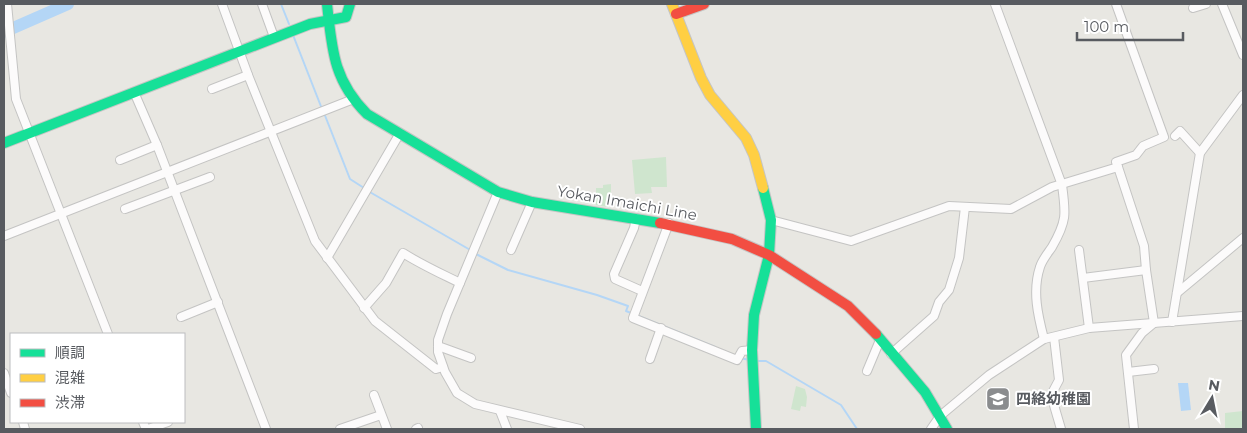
<svg xmlns="http://www.w3.org/2000/svg" width="1247" height="433" font-family="Montserrat,'Noto Sans JP',sans-serif">
	<style>
		.green { fill: #cfe5ce }
		.water { fill: #b4d6f6 }
		.lines { fill: none; stroke-linecap: round; stroke-linejoin: round }
		.stream { stroke: #b4d6f6; stroke-width: 2 }
		.river { stroke: #b4d6f6; stroke-width: 12 }
		.street-casing { stroke: #c4c4c3; stroke-width: 10 }
		.fast-casing { stroke: #c5c5c4; stroke-width: 12 }
		.slow-casing { stroke: #c5c5c4; stroke-width: 12 }
		.jam-casing { stroke: #c5c5c4; stroke-width: 12 }
		.street { stroke: #fcfbfb; stroke-width: 8 }
		.fast { stroke: #16e098; stroke-width: 10 }
		.slow { stroke: #ffcf43; stroke-width: 10 }
		.jam { stroke: #f24e42; stroke-width: 10 }
		.labels { text-anchor: middle; stroke-width: 4; stroke-linejoin: round; paint-order: stroke }
		.street-label { font-size: 15px; fill: #585b60; stroke: #fff }
		.poi-label { font-size: 15px; font-weight: bold; fill: #585b60; stroke: #fff; text-anchor: start }
	</style>
	<rect width="100%" height="100%" fill="#e8e7e2"/>
	<g class="green">
		<polygon points="666,157 667,187 651,187 652,193 635,194 632,160"/>
		<polygon points="611,184 611,195 607,195 608,207 596,205 596,188 603,188 603,185"/>
		<polygon points="796,386 805,389 807,397 806,407 801,406 800,411 791,409"/>
		<polygon points="1243,411 1243,429 1225,429 1225,413"/>
	</g>
	<polygon class="water" points="1178,383 1188,383 1191,410 1181,411"/>
	<g class="lines">
		<g class="stream">
			<polyline points="281,4 289,24"/>
			<polyline points="293,35 322,109"/>
			<polyline points="324,113 350,179 364,188"/>
			<polyline points="368,191 472,251"/>
			<polyline points="476,254 508,270 597,295 628,306 626,311 631,313"/>
			<polyline points="636,315 715,347"/>
			<polyline points="740,358 750,360"/>
			<polyline points="757,361 766,361 841,405 857,429"/>
		</g>
		<polyline class="river" points="4,32 68,4"/>
		<defs>
			<g id="street">
				<polyline points="7,4 16,99 108,334"/>
				<polyline points="222,4 248,75 315,241 375,321 436,369 443,367"/>
				<polyline points="262,4 274,37"/>
				<path d="M995 4 1062 185C1066 214 1067 221 1052 247 1048 253 1042 260 1040 267 1032 291 1038 316 1044 339"/>
				<polyline points="1116,4 1164,137 1143,146 1136,155 1116,162 1118,167"/>
				<polyline points="1222,4 1243,55"/>
				<polyline points="1193,8 1206,4"/>
				<polyline points="212,89 248,75"/>
				<polyline points="134,92 157,145 266,429"/>
				<polyline points="1175,136 1180,131 1200,153"/>
				<polyline points="120,160 157,145"/>
				<polyline points="498,192 447,314 438,340 438,352 445,372 457,393 475,404 580,429"/>
				<polyline points="125,209 210,177"/>
				<polyline points="636,218 634,228 614,274 615,279 642,291"/>
				<polyline points="771,220 851,241 949,206 1011,209 1052,187 1118,167 1144,246 1146,270"/>
				<polyline points="669,223 633,318 737,360 742,351 752,350"/>
				<polyline points="4,236 351,100"/>
				<polyline points="511,250 532,202"/>
				<polyline points="1079,250 1089,328"/>
				<polyline points="327,258 400,133"/>
				<polyline points="1083,278 1146,270 1154,323"/>
				<polyline points="1177,293 1243,238"/>
				<path d="M364 308 386 283 403 253C422 265 440 273 460 283"/>
				<polyline points="181,317 218,302"/>
				<polyline points="1172,322 1200,153 1243,95"/>
				<polyline points="1054,337 1059,380 1051,395 1061,429"/>
				<polyline points="438,346 471,358"/>
				<polyline points="891,354 934,316 939,302 949,290 959,258 965,207"/>
				<polyline points="650,359 661,328"/>
				<polyline points="867,371 880,340"/>
				<polyline points="1128,372 1154,369"/>
				<polyline points="4,373 11,393"/>
				<polyline points="374,395 387,429"/>
				<polyline points="500,411 507,429"/>
				<polyline points="23,422 25,429"/>
				<polyline points="143,422 146,429"/>
				<polyline points="148,429 168,422"/>
				<polyline points="340,429 381,415"/>
				<polyline points="416,429 418,428"/>
				<polyline points="931,429 940,416 989,375 1044,339 1089,328 1243,316"/>
				<polyline points="1134,429 1126,355 1142,333 1154,323"/>
			</g>
			<g id="fast">
				<path d="M327 4C332 49 333 80 367 114L498 192 532 202 660 223"/>
				<polyline points="4,143 310,24 346,17 350,4"/>
				<polyline points="876,334 925,392 947,429"/>
				<polyline points="756,429 752,350 754,315 769,255 771,220 763,188"/>
			</g>
			<polyline id="slow" points="672,4 701,78 710,95 746,138 754,155 763,188"/>
			<g id="jam">
				<polyline points="676,14 704,4"/>
				<polyline points="660,223 732,239 769,255 848,306 876,334"/>
			</g>
		</defs>
		<use href="#street" class="street-casing"/>
		<use href="#fast" class="fast-casing"/>
		<use href="#slow" class="slow-casing"/>
		<use href="#jam" class="jam-casing"/>
		<use href="#street" class="street"/>
		<use href="#fast" class="fast"/>
		<use href="#slow" class="slow"/>
		<use href="#jam" class="jam"/>
	</g>
	<defs>
		<symbol id="school-square" viewBox="-11 -11 22 22"><rect x="-9" y="-9" width="18" height="18" rx="4" fill="#8a8c8e" stroke="#fff"/><path d="M0-5L7-2L0 1L-7-2ZM-4 1L0 2.5L4 1V4Q0 6-4 4Z" fill="#fff"/></symbol>
	</defs>
	<g fill-rule="evenodd">
		<use href="#school-square" x="984" y="385" width="28" height="28"/>
	</g>
	<g class="labels">
		<g class="street-label">
			<text transform="translate(627 203) rotate(10)" y="5">Yokan Imaichi Line</text>
		</g>
		<g class="poi-label">
			<text x="1016" y="404">四絡幼稚園</text>
		</g>
	</g>
	<rect width="1247" height="433" fill="none" stroke="#585b60" stroke-width="10"/>
	<rect x="10" y="333" width="175" height="90" fill="#ffffff" stroke="#bcbdbf"/>
	<rect x="20" y="349" width="25" height="8" fill="#16e098" stroke="#bcbdbf"/>
	<text x="55" y="358" font-size="15" fill="#585b60">順調</text>
	<rect x="20" y="374" width="25" height="8" fill="#ffcf43" stroke="#bcbdbf"/>
	<text x="55" y="383" font-size="15" fill="#585b60">混雑</text>
	<rect x="20" y="399" width="25" height="8" fill="#f24e42" stroke="#bcbdbf"/>
	<text x="55" y="408" font-size="15" fill="#585b60">渋滞</text>
	<g transform="translate(1212 398) rotate(10)" stroke="#ffffff" stroke-width="4" paint-order="stroke">
	<path d="M0-4L9 19L0 12L-9 19Z" fill="#585b60"/>
	<text y="-8" font-size="14" font-weight="bold" text-anchor="middle" fill="#585b60">N</text>
	</g>
	<path d="M1077 32v8h106v-8" fill="none" stroke="#585b60" stroke-width="2.5"/>
	<text x="1084" y="32" font-size="15" fill="#585b60" stroke="#ffffff" stroke-width="4" paint-order="stroke">100 m</text>
</svg>
